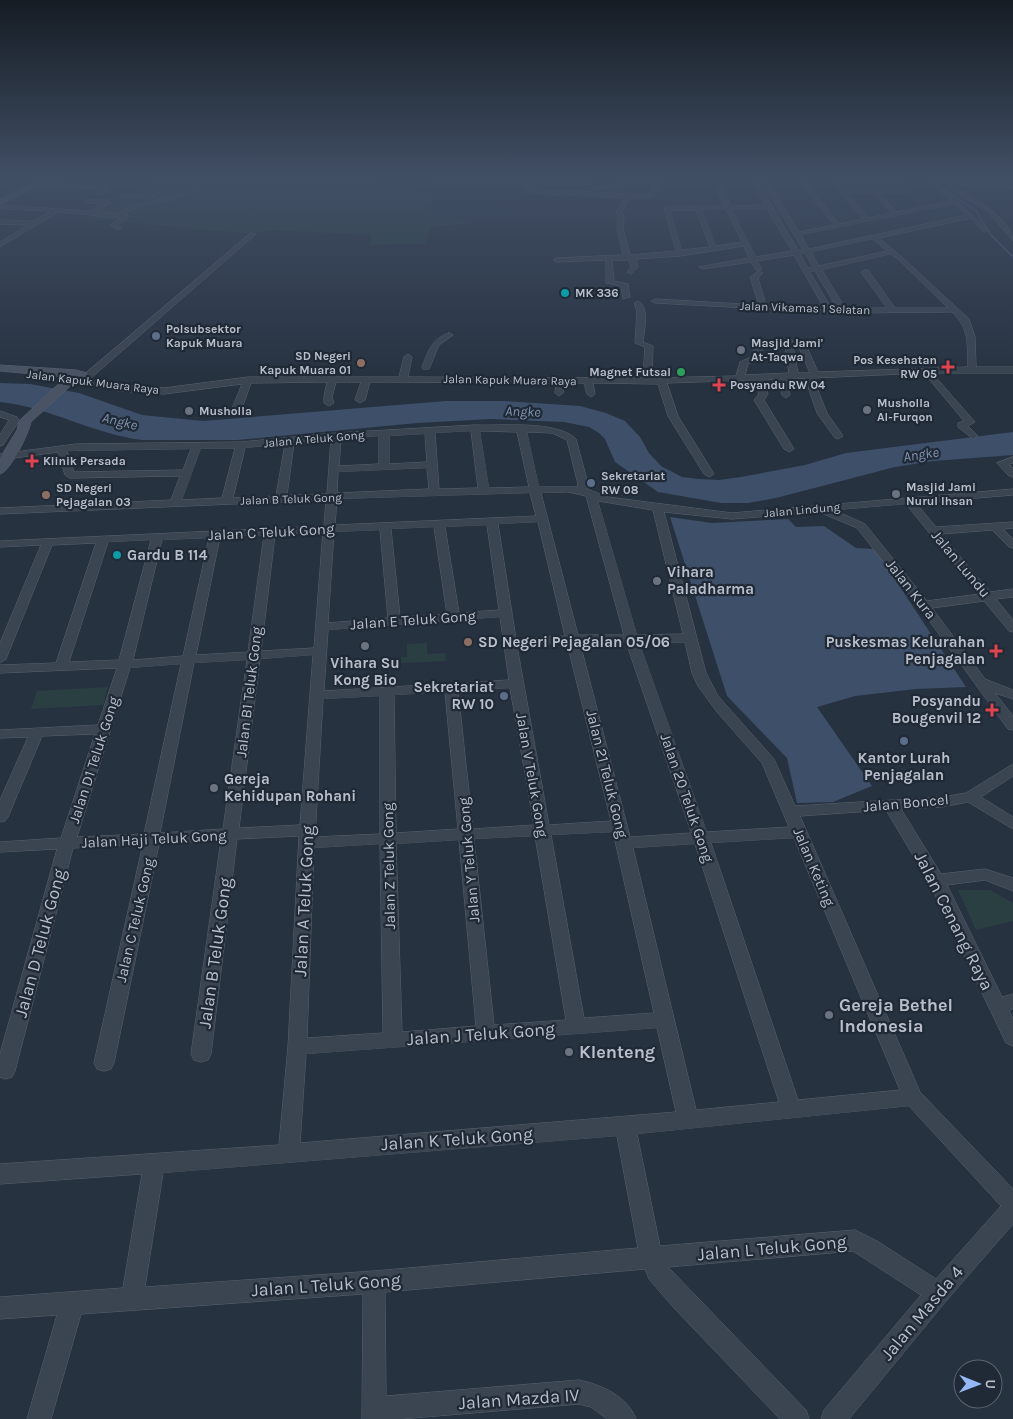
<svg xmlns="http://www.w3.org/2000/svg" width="1013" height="1419" font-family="Karla,sans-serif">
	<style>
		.green { fill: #293f42 }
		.water { fill: #3d4f69 }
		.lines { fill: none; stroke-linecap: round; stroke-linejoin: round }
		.stream { stroke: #3d4f69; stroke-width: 2 }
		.street-casing { stroke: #59626e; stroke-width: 1 }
		.secondary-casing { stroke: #59626e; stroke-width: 1 }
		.street { fill: #3b4451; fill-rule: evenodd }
		.secondary { fill: #495363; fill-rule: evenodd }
		.culture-dot { fill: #0f9aa8; stroke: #202936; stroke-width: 2 }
		.service-dot { fill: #5c6f8a; stroke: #202936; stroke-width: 2 }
		.worship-dot { fill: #6b7280; stroke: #202936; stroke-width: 2 }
		.education-dot { fill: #8d6e63; stroke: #202936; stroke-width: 2 }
		.health-dot { fill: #e0444e; stroke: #202936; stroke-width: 2 }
		.leisure-dot { fill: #2e9e5b; stroke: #202936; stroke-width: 2 }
		.labels { text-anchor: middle; stroke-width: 4.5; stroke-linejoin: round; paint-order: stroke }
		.far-poi-label { font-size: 12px; font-weight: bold; fill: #b8bfcb; stroke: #202936; text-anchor: start }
		.far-street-label { font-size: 12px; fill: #b8bfcb; stroke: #202936 }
		.far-water-label { font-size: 14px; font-style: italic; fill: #8095b1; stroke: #202936 }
		.street-label { font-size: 15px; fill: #b8bfcb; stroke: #202936 }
		.poi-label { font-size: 15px; font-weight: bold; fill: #b8bfcb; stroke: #202936; text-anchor: start }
		.near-street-label { font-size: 18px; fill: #b8bfcb; stroke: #202936 }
		.near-poi-label { font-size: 18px; font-weight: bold; fill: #b8bfcb; stroke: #202936; text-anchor: start }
	</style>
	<rect width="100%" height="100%" fill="#273241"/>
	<g class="green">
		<polygon points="187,179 312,179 379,182 384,187 434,194 431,210 472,223 430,227 426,244 368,245 372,235 272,230 252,234 88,219 156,181"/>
		<polygon points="836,181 893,181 903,191 844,191"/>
		<polygon points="427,643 427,654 445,653 446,661 401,663 401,657 407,657 407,644"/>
		<polygon points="108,687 103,705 31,709 37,691"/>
		<polygon points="958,890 990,890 1013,903 1013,921 976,930"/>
	</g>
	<g class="water">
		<path d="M0 383 30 384 79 393 142 415 203 421 446 401H506L580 406 606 413 625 421 640 437 649 453 661 466 682 477 699 479 719 480 741 477 805 465 846 453 1013 432V455L934 461 895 467 776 498 748 503H721L658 492 615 462 605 439 599 433 589 427 564 422 491 419 417 423 237 440H142C93 434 49 407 0 402Z"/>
		<polygon points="670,517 712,523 788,519 796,527 824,526 856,548 875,549 966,687 916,689 855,696 817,707 872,786 833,802 797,803 787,758 727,696"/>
	</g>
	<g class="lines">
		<polyline class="stream" points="935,179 936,183 976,211 991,235 1013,257"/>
		<defs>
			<g id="street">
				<path d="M183 179H191L205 185C181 203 149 199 124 214L129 217 117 225 121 228 120 229H116L110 225 121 218 58 212 0 247V242L28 225 0 224V220L34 221 50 211 0 209V205L90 211 102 204 86 203 84 200H109L111 203 97 211 117 214 130 206 174 196 197 185Z"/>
				<path d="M434 179 550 183C564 181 577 174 590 183V185L572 181 565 185 535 186 533 189 649 195 652 182 594 190 591 188 651 179H665L657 181 658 188 653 198H629L622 212 624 217 623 228 630 255 676 251 664 207 724 206 717 190 720 188 723 190 731 206 765 205 750 179H756L798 250H803L761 179H767L799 232 834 225 798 179H804L839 224 863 219 841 193 838 186H842L846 190H910L908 193H879L897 212 951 201 931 183 936 182 987 229V231H983L971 218 879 238 903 258 969 319 975 337 976 367H1013V373H932L975 422 968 426 978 436 973 439 958 427V423L964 421 924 373 813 378 827 413 843 436 838 439 835 438 817 413 805 378 787 379 790 395 786 398 782 395 778 379 763 380 768 394 764 400 794 449 789 452 784 449 754 400 759 394 755 380 667 383 678 416 714 474 709 477 704 474 668 416 658 384 593 383 595 394 591 397 587 394 584 383H565L563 393 559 396 555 393 556 383 370 382 365 400 360 403 355 400 361 382H336L332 397 334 403 329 406 324 403V397L327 382 254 383H251L241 411 236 414 231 411 242 384 164 394 118 391 82 384 78 381 82 378 118 385 164 388 248 377H399L404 357 408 354 412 357 408 377 643 378 645 347 635 343 637 311 634 303 638 301C650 307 644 330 643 342L653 346 652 378 736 376 740 362 751 357 756 343 760 341 764 343 759 359 748 364 745 375 789 373 784 340 788 338 792 340 798 373H810L797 343 801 341 805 343 818 372 968 367C967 344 970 329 952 312L843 313 655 303 651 301 655 299 759 305 750 277 759 271 763 273 758 278 766 305 824 308 794 255 757 261 762 269 758 271 756 270 751 262 702 269 699 267 749 258 744 246 680 256 636 259 638 267 631 274 627 272 631 267 629 260H612L614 281 628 284 630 297 623 299 621 286 606 283V260L556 262 553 260 556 258 623 255 617 228 618 217 616 212 625 198 529 193 526 191 529 186 432 182ZM873 193 892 213 868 218 849 194ZM954 204 967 215 809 249 801 235ZM702 209H726L742 242 716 246ZM732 209H767L792 251 756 257ZM670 210H696L710 247 682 250ZM873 239 887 251 819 266 811 252ZM805 253 813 267 808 268 800 254ZM891 254 899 260 948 308H895L868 270H865L861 272 887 308H845L822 270ZM815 271 837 308H831L810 272Z"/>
				<polygon points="834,179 898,179 901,181 898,183 832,182"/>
				<path d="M941 179H947L948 181 1013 184V188L952 185C969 195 1013 219 1013 241L988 212 945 185Z"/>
				<polygon points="33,183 108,186 111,188 99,196 96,194 102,189 31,186"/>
				<polygon points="122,194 153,195 156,197 153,199 120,197"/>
				<polygon points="251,233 256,234 91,378 85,378 85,374"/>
				<path d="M449 333 453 335 439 345 429 369H423L422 367C428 352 432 338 449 333Z"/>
				<polygon points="0,411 17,417 19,421 3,445 0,446 0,435 9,420 0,417"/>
				<path d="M475 425C501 426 557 420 576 439L588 484 587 489 608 497 732 513 1013 489V495L916 503 936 527 1013 522V528L1003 529 1013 539V548L1009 547 992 530 941 534 990 592 1013 589V597L996 599 1013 620V632L1009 631 984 601 932 608 985 679 1013 690V699L995 693 1013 716V730L1008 729 920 608 857 528 819 512 732 519 664 512 706 673 718 696 774 759 795 806 942 797 966 793 1013 764V776L981 797 1013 817V829L968 802 942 807 901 809 941 874 985 869 1013 878V891L985 880 947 885 1002 997 1013 994V1009L1009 1010 1013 1019V1046L1006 1043 929 882 886 810 800 816 920 1092 1013 1189V1224L946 1301 849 1419H821L824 1410 921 1295 853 1251 668 1267 806 1410 809 1419H780L674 1308 649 1279 645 1269 385 1292 386 1396 579 1380C602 1385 627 1396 636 1419H607L591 1407 579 1404 401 1419H362L363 1294 81 1314 51 1419H27L57 1315 0 1319V1297L123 1288 142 1174 0 1184V1164L279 1145 288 1047 299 836 237 839 211 1054 208 1060 201 1062 194 1060 191 1054 221 840 159 844 114 1063 111 1069 104 1071 97 1069 94 1063 143 844 73 848 15 1071 12 1077 5 1079 0 1077V1054L57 849 0 852V842L61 838 95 734 42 736 8 817 5 821 0 822V800L28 737 0 738V730L98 725 117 668 0 673V665L56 663 96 543 52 545 6 659 0 663V643L41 545 0 547V541L324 526 326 500 0 514V508L171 500 180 476 70 478 65 475 58 452 0 460V454L76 444 241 442 336 433ZM471 431 478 488 439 489 435 433ZM480 431 517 432 529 487 489 488ZM527 432 552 433 567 440 578 484 577 487H539ZM425 434 427 462 389 464V436ZM379 436V464L339 466 341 439ZM331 439 327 494 287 495 294 443ZM285 444 276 496 233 498 245 448ZM201 448H235L222 498 182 500ZM191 449 183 470 74 472 67 451ZM427 468 429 489 337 493 338 472ZM568 492 586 496 624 635H578L541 493ZM530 493 536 516 335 525 337 499ZM598 501 653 510 683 634 637 635ZM906 504 979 594 927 601 865 524 834 510ZM538 522 565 636 516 639 498 524ZM487 525 499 610 459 613 445 527ZM434 527 447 614 400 617 391 529ZM380 530 388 618 328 623 334 532ZM323 532 314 648 261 651 275 535ZM264 535 248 652 196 655 220 537ZM209 538 183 656 133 660 162 540ZM151 540 119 660 69 662 108 542ZM500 617 509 680 324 691 328 630ZM626 642 690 829 692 833 630 837 580 643ZM639 642H685L692 673 698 686 717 712 762 763 789 827 707 832ZM567 643 611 821 549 825 517 646ZM313 655 300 825 239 828 260 659ZM247 660 223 829 160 833 194 663ZM181 664 144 834 77 837 130 668ZM510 688 534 825 473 829 458 691ZM445 692 458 829 396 833 394 695ZM380 696V834L315 837 323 699ZM613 832 654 1013 584 1018 551 835ZM535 836 566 1020 494 1025 474 839ZM794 838 900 1090 798 1100 711 843ZM459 840 476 1026 402 1032 396 844ZM380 844 383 1033 307 1038 314 848ZM695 844 779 1102 696 1110 633 848ZM657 1028 676 1112 300 1143 306 1054ZM909 1106 1001 1206 936 1279 877 1241 855 1230 660 1246 637 1134ZM617 1136 638 1248 374 1271 145 1287 163 1173Z"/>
				<polygon points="1013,457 1013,463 1009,464 1013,468 1013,477 1009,476 997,463"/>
			</g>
			<g id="secondary">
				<polygon points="40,179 49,179 0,205 0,200"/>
				<path d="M0 365 76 370 87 373 89 376 83 380 78 379 31 422C29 433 10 472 0 474V458L17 430 19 421 66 377 0 371Z"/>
			</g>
		</defs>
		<use href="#street" class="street-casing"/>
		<use href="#secondary" class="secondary-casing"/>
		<use href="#street" class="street"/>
		<use href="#secondary" class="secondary"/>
	</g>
	<linearGradient id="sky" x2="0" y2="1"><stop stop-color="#151c24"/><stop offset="0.47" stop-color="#414f65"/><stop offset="1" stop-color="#414f65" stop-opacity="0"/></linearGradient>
	<rect width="1013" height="377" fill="url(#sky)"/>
	<g class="culture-dot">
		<circle cx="565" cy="293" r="5"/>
		<circle cx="117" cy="555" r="5"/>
	</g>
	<g class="service-dot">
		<circle cx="156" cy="336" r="5"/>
		<circle cx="591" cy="483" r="5"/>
		<circle cx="504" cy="696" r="5"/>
		<circle cx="904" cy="741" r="5"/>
	</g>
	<g class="worship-dot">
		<circle cx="741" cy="350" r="5"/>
		<circle cx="867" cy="410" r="5"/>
		<circle cx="189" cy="411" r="5"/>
		<circle cx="896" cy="494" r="5"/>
		<circle cx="657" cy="581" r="5"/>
		<circle cx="365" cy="646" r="5"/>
		<circle cx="214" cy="788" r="5"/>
		<circle cx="829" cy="1015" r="5"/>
		<circle cx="569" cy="1052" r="5"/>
	</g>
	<g class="education-dot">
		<circle cx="361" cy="363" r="5"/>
		<circle cx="46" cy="495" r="5"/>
		<circle cx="468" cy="642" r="5"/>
	</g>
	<g class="health-dot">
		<path d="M945.5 359.5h5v5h5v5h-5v5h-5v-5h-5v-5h5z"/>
		<path d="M716.5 377.5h5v5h5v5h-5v5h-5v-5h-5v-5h5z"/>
		<path d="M29.5 453.5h5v5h5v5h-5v5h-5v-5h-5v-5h5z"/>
		<path d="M993.5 643.5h5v5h5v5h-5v5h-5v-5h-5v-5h5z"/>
		<path d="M989.5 702.5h5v5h5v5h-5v5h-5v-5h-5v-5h5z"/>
	</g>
	<circle class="leisure-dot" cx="681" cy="372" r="5"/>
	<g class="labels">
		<g class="far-poi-label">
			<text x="575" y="297">MK 336</text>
			<text x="166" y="333">Polsubsektor<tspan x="166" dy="14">Kapuk Muara</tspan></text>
			<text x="751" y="347">Masjid Jami'<tspan x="751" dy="14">At-Taqwa</tspan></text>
			<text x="351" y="360" text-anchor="end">SD Negeri<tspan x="351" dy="14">Kapuk Muara 01</tspan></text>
			<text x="937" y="364" text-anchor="end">Pos Kesehatan<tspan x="937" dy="14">RW 05</tspan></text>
			<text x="671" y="376" text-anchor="end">Magnet Futsal</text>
			<text x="730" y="389">Posyandu RW 04</text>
			<text x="877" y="407">Musholla<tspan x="877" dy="14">Al-Furqon</tspan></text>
			<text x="199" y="415">Musholla</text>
			<text x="43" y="465">Klinik Persada</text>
			<text x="601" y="480">Sekretariat<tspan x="601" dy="14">RW 08</tspan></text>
			<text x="906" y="491">Masjid Jami<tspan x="906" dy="14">Nurul Ihsan</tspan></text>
			<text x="56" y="492">SD Negeri<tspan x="56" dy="14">Pejagalan 03</tspan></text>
		</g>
		<g class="far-street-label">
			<text transform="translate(805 308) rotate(2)" y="4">Jalan Vikamas 1 Selatan</text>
			<text transform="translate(510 380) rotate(1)" y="4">Jalan Kapuk Muara Raya</text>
			<text transform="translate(93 382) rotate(7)" y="4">Jalan Kapuk Muara Raya</text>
			<text transform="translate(314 439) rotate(-5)" y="4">Jalan A Teluk Gong</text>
			<text transform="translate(291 499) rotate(-2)" y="4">Jalan B Teluk Gong</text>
			<text transform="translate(802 510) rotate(-5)" y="4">Jalan Lindung</text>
		</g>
		<g class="far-water-label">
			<text transform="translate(523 411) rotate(2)" y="5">Angke</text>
			<text transform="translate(120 421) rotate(14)" y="5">Angke</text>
			<text transform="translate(921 454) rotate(-8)" y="5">Angke</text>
		</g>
		<g class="street-label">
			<text transform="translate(271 532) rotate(-3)" y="5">Jalan C Teluk Gong</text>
			<text transform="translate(961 564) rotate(50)" y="5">Jalan Lundu</text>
			<text transform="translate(911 589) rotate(52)" y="5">Jalan Kura</text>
			<text transform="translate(413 620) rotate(-4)" y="5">Jalan E Teluk Gong</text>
			<text transform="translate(249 692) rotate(-83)" y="5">Jalan B1 Teluk Gong</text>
			<text transform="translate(94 760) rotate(-72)" y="5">Jalan D1 Teluk Gong</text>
			<text transform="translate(607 774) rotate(76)" y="5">Jalan 21 Teluk Gong</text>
			<text transform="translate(532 775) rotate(80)" y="5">Jalan V Teluk Gong</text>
			<text transform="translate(687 798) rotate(71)" y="5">Jalan 20 Teluk Gong</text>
			<text transform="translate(906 803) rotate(-5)" y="5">Jalan Boncel</text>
			<text transform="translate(154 839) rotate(-3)" y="5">Jalan Haji Teluk Gong</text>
			<text transform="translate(469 860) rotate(-95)" y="5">Jalan Y Teluk Gong</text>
			<text transform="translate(389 866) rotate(-91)" y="5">Jalan Z Teluk Gong</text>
			<text transform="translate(814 867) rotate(67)" y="5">Jalan Keting</text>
			<text transform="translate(135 920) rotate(-77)" y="5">Jalan C Teluk Gong</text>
		</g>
		<g class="poi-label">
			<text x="127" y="560">Gardu B 114</text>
			<text x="667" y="577">Vihara<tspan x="667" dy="17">Paladharma</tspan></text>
			<text x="478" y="647">SD Negeri Pejagalan 05/06</text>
			<text x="985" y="647" text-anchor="end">Puskesmas Kelurahan<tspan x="985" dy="17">Penjagalan</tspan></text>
			<text x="365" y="668" text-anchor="middle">Vihara Su<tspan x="365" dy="17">Kong Bio</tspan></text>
			<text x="494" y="692" text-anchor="end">Sekretariat<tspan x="494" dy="17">RW 10</tspan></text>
			<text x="981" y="706" text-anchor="end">Posyandu<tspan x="981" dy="17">Bougenvil 12</tspan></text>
			<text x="904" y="763" text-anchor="middle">Kantor Lurah<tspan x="904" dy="17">Penjagalan</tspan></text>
			<text x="224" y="784">Gereja<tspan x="224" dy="17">Kehidupan Rohani</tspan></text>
		</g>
		<g class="near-street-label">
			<text transform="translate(304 901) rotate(-87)" y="6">Jalan A Teluk Gong</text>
			<text transform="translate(954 921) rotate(63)" y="6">Jalan Cenang Raya</text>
			<text transform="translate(40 943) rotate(-75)" y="6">Jalan D Teluk Gong</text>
			<text transform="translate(215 953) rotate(-82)" y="6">Jalan B Teluk Gong</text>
			<text transform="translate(481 1034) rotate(-4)" y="6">Jalan J Teluk Gong</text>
			<text transform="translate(457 1139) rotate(-4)" y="6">Jalan K Teluk Gong</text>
			<text transform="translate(772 1248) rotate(-5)" y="6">Jalan L Teluk Gong</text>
			<text transform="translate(326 1285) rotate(-4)" y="6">Jalan L Teluk Gong</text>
			<text transform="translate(922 1313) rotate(-50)" y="6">Jalan Masda 4</text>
			<text transform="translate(519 1399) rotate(-4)" y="6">Jalan Mazda IV</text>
		</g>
		<g class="near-poi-label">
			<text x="839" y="1011">Gereja Bethel<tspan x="839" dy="21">Indonesia</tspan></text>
			<text x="579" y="1058">Klenteng</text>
		</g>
	</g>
	<g transform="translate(978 1384) rotate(91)"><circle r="24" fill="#202936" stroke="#5d6572"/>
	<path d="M0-4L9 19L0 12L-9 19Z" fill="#93b8f5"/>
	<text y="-8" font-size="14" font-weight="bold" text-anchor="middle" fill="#b8bfcb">U</text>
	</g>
</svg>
